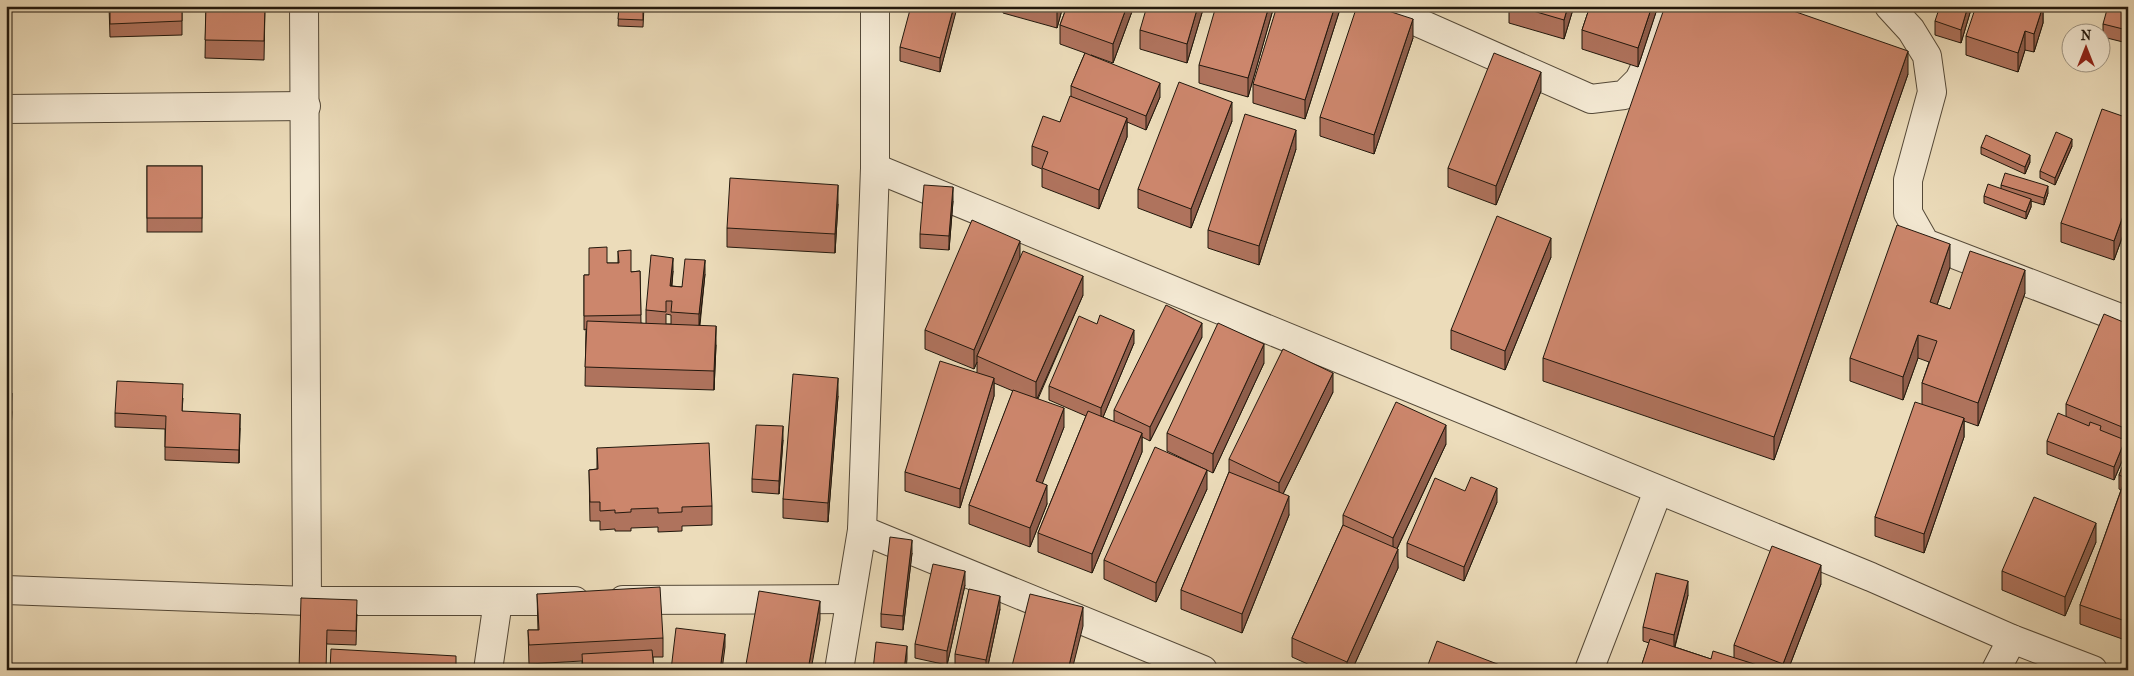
<svg xmlns="http://www.w3.org/2000/svg" width="2134" height="676" font-family="'IM FELL French Canon',serif">
	<style>
		.lines { fill: none; stroke-linecap: round; stroke-linejoin: round }
		.street-casing { stroke: #544938; stroke-width: 30 }
		.street { stroke: #f3e8d2; stroke-width: 28 }
		.wall { fill: #af735d; stroke: #22180d; fill-rule: evenodd }
		.shaded-wall { fill: #8f5e4c; stroke: #22180d }
		.building { fill: #cc866c; stroke: #22180d }
	</style>
	<rect width="100%" height="100%" fill="#ecdcba"/>
	<filter id="stains"><feTurbulence type="fractalNoise" baseFrequency=".004" numOctaves="4"/><feColorMatrix values="0 0 0 0 .2 0 0 0 0 .09 0 0 0 0 .02 0 0 0 .5 -.17"/></filter>
	<radialGradient id="worn" r=".72"><stop offset=".6" stop-color="#630" stop-opacity="0"/><stop offset="1" stop-color="#630" stop-opacity=".3"/></radialGradient>
	<g class="lines">
		<defs>
			<g id="street">
				<polyline points="304,6 307,601"/>
				<polyline points="1381,6 1591,99 1624,95 1639,80 1675,6"/>
				<polyline points="1889,6 1911,30 1927,56 1932,92 1908,180 1908,213 1925,243 2128,321"/>
				<polyline points="6,109 306,106"/>
				<polyline points="875,168 1871,577 2012,639 2093,670"/>
				<polyline points="862,530 1203,670"/>
				<polyline points="6,590 307,601 575,601"/>
				<polyline points="623,600 850,599"/>
				<polyline points="488,670 498,601"/>
				<polyline points="839,670 862,530 875,168 875,6"/>
				<polyline points="1589,670 1658,491"/>
				<polyline points="1996,670 2012,639"/>
			</g>
		</defs>
		<use href="#street" class="street-casing"/>
		<use href="#street" class="street"/>
	</g>
	<g class="wall">
		<polygon points="109,6 182,6 182,35 110,37"/>
		<polygon points="206,6 265,6 264,60 205,58"/>
		<polygon points="619,6 644,6 643,27 618,26"/>
		<polygon points="957,6 940,72 900,61 900,47"/>
		<polygon points="1003,6 1063,6 1057,28 1003,13"/>
		<polygon points="1067,6 1134,6 1113,63 1091,55 1160,97 1146,130 1127,122 1127,137 1099,209 1042,187 1042,169 1032,165 1032,146 1060,122 1071,97 1071,86 1085,53 1060,44 1060,25"/>
		<polygon points="1204,6 1187,63 1140,49 1140,30"/>
		<polygon points="1274,6 1248,97 1199,83 1199,65"/>
		<polygon points="1341,6 1305,119 1253,103 1253,84"/>
		<polygon points="1509,6 1574,6 1564,39 1509,23"/>
		<polygon points="1590,6 1658,6 1638,67 1582,49 1582,30"/>
		<polygon points="1972,6 1961,43 1935,35 1935,21"/>
		<polygon points="2043,6 2043,23 2034,52 2025,50 2018,72 1966,55 1966,36"/>
		<polygon points="2128,6 2127,43 2103,37 2103,24"/>
		<polygon points="1413,38 1374,154 1320,136 1320,117"/>
		<polygon points="1908,74 1774,460 1543,381 1543,358"/>
		<polygon points="1541,91 1496,205 1448,187 1448,168"/>
		<polygon points="2128,118 2128,250 2125,248 2125,230 2114,260 2061,242 2061,223"/>
		<polygon points="1232,121 1191,228 1138,208 1138,189"/>
		<polygon points="2072,146 2055,185 2040,178 2040,171"/>
		<polygon points="1981,147 2030,162 2025,174 1981,154"/>
		<polygon points="1296,149 1259,265 1208,248 1208,230"/>
		<rect x="147" y="166" width="55" height="66"/>
		<polygon points="2001,185 2048,193 2044,205 2031,201 2031,207 2026,219 1984,203 1984,196 2001,189"/>
		<polygon points="953,201 949,250 920,248 920,234"/>
		<polygon points="838,204 835,253 727,247 727,228"/>
		<path d="M618 251 631 272 640 271 641 323 646 324V310L673 271 672 286 682 287 705 274 700 325 716 345 714 390 585 386 586 329 584 330V275H589L607 263H618ZM666 314 671 315V324H666Z"/>
		<polygon points="1551,257 1505,370 1451,349 1451,330"/>
		<polygon points="1020,258 1083,295 1038,399 1064,427 1042,483 1047,504 1030,547 969,524 969,505 1013,391 994,383 994,396 960,508 905,491 905,472 977,372 977,362 974,369 925,349 925,330"/>
		<polygon points="1950,267 1937,305 1950,309 2025,293 1978,426 1964,421 1964,437 1924,553 1875,536 1875,517 1922,404 1922,383 1929,362 1918,358 1903,400 1850,381 1850,358"/>
		<polygon points="2128,324 2128,432 2124,440 2125,454 2114,480 2047,454 2047,441 2066,417 2066,404"/>
		<polygon points="1202,337 1150,441 1142,437 1142,452 1092,573 1038,552 1038,533 1086,416 1049,400 1049,386 1134,343 1103,417 1114,422 1114,410"/>
		<polygon points="1264,363 1213,473 1167,451 1167,433"/>
		<polygon points="1333,392 1283,494 1289,515 1242,633 1181,609 1181,590 1229,472 1229,459"/>
		<polygon points="6,393 12,412 10,447 6,447"/>
		<polygon points="838,396 828,522 783,518 783,499"/>
		<polygon points="183,398 182,411 240,428 239,463 165,460 165,429 115,427 115,413"/>
		<polygon points="783,440 779,494 752,492 752,479"/>
		<polygon points="1446,444 1397,549 1398,568 1352,670 1321,670 1292,657 1292,638 1343,525 1343,515"/>
		<polygon points="597,448 712,506 712,525 682,526 682,531 658,532 658,527 631,528 631,531 615,531 615,529 600,530 600,521 590,521 589,470 597,469"/>
		<polygon points="2128,453 2128,641 2080,624 2080,605 2121,490 2119,489 2119,475"/>
		<polygon points="1207,489 1156,602 1104,579 1104,560"/>
		<polygon points="1465,491 1497,502 1464,581 1407,557 1407,543"/>
		<polygon points="2096,542 2065,616 2002,590 2002,571"/>
		<polygon points="912,553 903,630 881,627 881,614"/>
		<polygon points="1821,584 1788,670 1640,670 1649,643 1643,641 1643,627 1688,595 1675,647 1711,659 1734,658 1734,645"/>
		<polygon points="965,585 947,665 915,658 915,644"/>
		<polygon points="537,594 663,638 663,657 653,657 654,670 582,670 582,661 529,664 528,630 538,630"/>
		<polygon points="301,598 357,614 356,645 327,644"/>
		<polygon points="1000,609 987,670 966,670 955,668 955,654"/>
	</g>
	<g class="shaded-wall">
		<polygon points="954,6 957,6 957,8 940,72 940,58"/>
		<polygon points="1057,6 1063,6 1057,28"/>
		<polygon points="1127,6 1134,6 1113,63 1113,44"/>
		<polygon points="1198,6 1204,6 1187,63 1187,44"/>
		<polygon points="1269,6 1274,6 1248,97 1248,78"/>
		<polygon points="1335,6 1341,6 1305,119 1305,100"/>
		<polygon points="1568,6 1574,6 1564,39 1564,20"/>
		<polygon points="1652,6 1658,6 1638,67 1638,48"/>
		<polygon points="1968,6 1972,6 1961,43 1961,30"/>
		<polygon points="2043,6 2043,23 2034,52 2034,34"/>
		<polygon points="1413,19 1413,38 1374,154 1374,135"/>
		<polygon points="2128,25 2128,39 2127,43 2127,30"/>
		<polygon points="2025,31 2025,50 2018,72 2018,53"/>
		<polygon points="1908,51 1908,74 1774,460 1774,437"/>
		<polygon points="1541,72 1541,91 1496,205 1496,186"/>
		<polygon points="1160,83 1160,97 1146,130 1146,116"/>
		<polygon points="1232,102 1232,121 1191,228 1191,209"/>
		<polygon points="1127,118 1127,137 1099,209 1099,190"/>
		<polygon points="1296,130 1296,149 1259,265 1259,246"/>
		<polygon points="2072,139 2072,146 2055,185 2055,178"/>
		<polygon points="2030,155 2030,162 2025,174 2025,167"/>
		<polygon points="838,185 838,204 835,253 835,234"/>
		<polygon points="2048,186 2048,193 2044,205 2044,198"/>
		<polygon points="953,187 953,201 949,250 949,236"/>
		<polygon points="2031,199 2031,207 2026,219 2026,212"/>
		<polygon points="2128,202 2128,221 2114,260 2114,241"/>
		<polygon points="1551,238 1551,257 1505,370 1505,351"/>
		<polygon points="1020,241 1020,260 977,356 977,362 974,369 974,350"/>
		<polygon points="1950,244 1950,267 1930,325 1930,302"/>
		<polygon points="673,258 673,271 670,300 670,286"/>
		<polygon points="705,260 705,274 699,328 699,314"/>
		<polygon points="2025,270 2025,293 1978,426 1978,403"/>
		<polygon points="1083,276 1083,295 1036,401 1036,382"/>
		<polygon points="1202,323 1202,337 1150,441 1150,427"/>
		<polygon points="716,326 716,345 714,390 714,371"/>
		<polygon points="1134,330 1134,343 1101,422 1101,408"/>
		<polygon points="1918,335 1918,358 1903,400 1903,377"/>
		<polygon points="1264,344 1264,363 1213,473 1213,454"/>
		<polygon points="1333,373 1333,392 1279,502 1279,483"/>
		<polygon points="838,378 838,396 828,522 828,503"/>
		<polygon points="994,378 994,396 960,508 960,489"/>
		<polygon points="12,393 12,412 10,447 10,428"/>
		<polygon points="1064,408 1064,427 1036,500 1036,481"/>
		<polygon points="2128,413 2128,432 2122,446 2122,427"/>
		<polygon points="240,414 240,428 239,463 239,450"/>
		<polygon points="1964,418 1964,437 1924,553 1924,534"/>
		<polygon points="1446,425 1446,444 1393,557 1393,538"/>
		<polygon points="783,426 783,440 779,494 779,481"/>
		<polygon points="1142,433 1142,452 1092,573 1092,554"/>
		<polygon points="2125,440 2125,454 2114,480 2114,467"/>
		<polygon points="1207,470 1207,489 1156,602 1156,583"/>
		<polygon points="1047,485 1047,504 1030,547 1030,528"/>
		<polygon points="1497,488 1497,502 1464,581 1464,567"/>
		<polygon points="1289,496 1289,515 1242,633 1242,614"/>
		<polygon points="2096,523 2096,542 2065,616 2065,597"/>
		<polygon points="912,540 912,553 903,630 903,616"/>
		<polygon points="1398,549 1398,568 1352,670 1347,670 1347,662"/>
		<polygon points="1821,565 1821,584 1788,670 1783,670 1783,664"/>
		<polygon points="965,571 965,585 947,665 947,651"/>
		<polygon points="1688,581 1688,595 1674,649 1674,635"/>
		<polygon points="1000,596 1000,609 987,670 986,670 986,660"/>
		<polygon points="820,601 820,620 811,670 808,670"/>
		<polygon points="1083,607 1083,626 1072,670 1068,670"/>
		<polygon points="725,634 725,647 722,670 720,670"/>
		<polygon points="907,646 907,659 906,670 904,670"/>
	</g>
	<g class="building">
		<polygon points="110,6 182,6 182,21 110,24"/>
		<polygon points="206,6 265,6 264,41 205,40"/>
		<polygon points="619,6 643,6 643,20 618,19"/>
		<polygon points="911,6 954,6 940,58 900,47"/>
		<polygon points="1046,6 1057,6 1057,9"/>
		<polygon points="1067,6 1127,6 1113,44 1060,25"/>
		<polygon points="1147,6 1198,6 1187,44 1140,30"/>
		<polygon points="1216,6 1269,6 1248,78 1199,65"/>
		<polygon points="1277,6 1335,6 1305,100 1253,84"/>
		<polygon points="1357,6 1373,6 1413,19 1374,135 1320,117"/>
		<polygon points="1516,6 1568,6 1564,20"/>
		<polygon points="1590,6 1652,6 1638,48 1582,30"/>
		<polygon points="1665,6 1779,6 1908,51 1774,437 1543,358"/>
		<polygon points="1940,6 1968,6 1961,30 1935,21"/>
		<polygon points="1976,6 2043,6 2034,34 2025,31 2018,53 1966,36"/>
		<polygon points="2108,6 2128,6 2128,25 2127,30 2103,24"/>
		<polygon points="1085,53 1160,83 1146,116 1071,86"/>
		<polygon points="1494,53 1541,72 1496,186 1448,168"/>
		<polygon points="1179,82 1232,102 1191,209 1138,189"/>
		<polygon points="1070,96 1127,118 1099,190 1042,168 1048,152 1032,146 1043,116 1060,122"/>
		<polygon points="2102,109 2128,118 2128,202 2114,241 2061,223"/>
		<polygon points="1245,114 1296,130 1259,246 1208,230"/>
		<polygon points="2056,132 2072,139 2055,178 2040,171"/>
		<polygon points="1986,135 2030,155 2025,167 1981,147"/>
		<rect x="147" y="166" width="55" height="52"/>
		<polygon points="2005,173 2048,186 2044,198 2001,185"/>
		<polygon points="730,178 838,185 835,234 727,228"/>
		<polygon points="1988,184 2031,199 2026,212 1984,196"/>
		<polygon points="924,185 953,187 949,236 920,234"/>
		<polygon points="1497,216 1551,238 1505,351 1451,330"/>
		<polygon points="972,220 1020,241 974,350 925,330"/>
		<polygon points="2128,221 2128,231 2125,230"/>
		<polygon points="1897,225 1950,244 1930,302 1950,309 1970,251 2025,270 1978,403 1922,383 1937,341 1918,335 1903,377 1850,358"/>
		<polygon points="607,247 607,263 619,263 618,251 631,250 631,272 640,271 641,315 584,316 584,275 589,275 589,248"/>
		<polygon points="1023,251 1083,276 1036,382 977,356"/>
		<polygon points="651,255 673,258 670,286 682,287 685,259 705,260 699,314 671,312 672,301 666,301 666,312 646,310"/>
		<polygon points="1166,305 1202,323 1150,427 1114,410"/>
		<polygon points="2104,314 2128,324 2128,413 2122,427 2066,404"/>
		<polygon points="1100,315 1134,330 1101,408 1049,386 1079,316 1097,324"/>
		<polygon points="587,321 716,326 714,371 585,367"/>
		<polygon points="1218,323 1264,344 1213,454 1167,433"/>
		<polygon points="1283,349 1333,373 1279,483 1229,459"/>
		<polygon points="940,361 994,378 960,489 905,472"/>
		<polygon points="793,374 838,378 828,503 783,499"/>
		<polygon points="117,381 183,384 182,411 240,414 239,450 165,447 166,416 115,413"/>
		<polygon points="1013,390 1064,408 1036,481 1047,485 1030,528 969,505"/>
		<polygon points="6,393 12,393 10,428 6,428"/>
		<polygon points="1396,402 1446,425 1393,538 1343,515"/>
		<polygon points="1915,402 1964,418 1924,534 1875,517"/>
		<polygon points="1088,411 1142,433 1092,554 1038,533"/>
		<polygon points="2058,413 2089,426 2090,422 2101,426 2100,430 2125,440 2114,467 2047,441"/>
		<polygon points="756,425 783,426 779,481 752,479"/>
		<polygon points="709,443 712,506 682,507 682,512 658,513 658,508 631,509 631,512 615,513 615,510 600,511 600,502 590,502 589,470 598,469 597,448"/>
		<polygon points="1155,447 1207,470 1156,583 1104,560"/>
		<polygon points="2128,453 2128,479 2119,475"/>
		<polygon points="1229,472 1289,496 1242,614 1181,590"/>
		<polygon points="1471,477 1497,488 1464,567 1407,543 1435,478 1465,491"/>
		<polygon points="2123,485 2128,486 2128,622 2080,605"/>
		<polygon points="2034,497 2096,523 2065,597 2002,571"/>
		<polygon points="1343,525 1398,549 1347,662 1292,638"/>
		<polygon points="890,537 912,540 903,616 881,614"/>
		<polygon points="1772,546 1821,565 1783,664 1734,645"/>
		<polygon points="933,564 965,571 947,651 915,644"/>
		<polygon points="1656,573 1688,581 1674,635 1643,627"/>
		<polygon points="660,587 663,638 529,645 528,630 539,630 537,594"/>
		<polygon points="969,589 1000,596 986,660 955,654"/>
		<polygon points="759,591 820,601 808,670 745,670"/>
		<polygon points="1030,594 1083,607 1068,670 1011,670"/>
		<polygon points="301,598 357,600 356,631 327,630 326,670 299,670"/>
		<polygon points="676,628 725,634 720,670 671,670"/>
		<polygon points="1650,639 1711,659 1713,651 1773,670 1640,670"/>
		<polygon points="1437,641 1513,670 1426,670"/>
		<polygon points="876,642 907,646 904,670 873,670"/>
		<polygon points="331,649 456,656 456,670 330,670"/>
		<polygon points="652,650 654,670 583,670 582,654"/>
		<polygon points="106,665 181,669 106,670"/>
		<polygon points="918,668 928,670 918,670"/>
	</g>
	<rect width="2134" height="676" fill="none" stroke="#ecdcba" stroke-width="25"/>
	<rect x="8" y="8" width="2119" height="661" fill="none" stroke="#22180d" stroke-width="2.5"/>
	<rect x="12" y="12" width="2109" height="651" fill="none" stroke="#22180d"/>
	<g transform="translate(2086 48)"><circle r="24" fill="#f3e8d2" stroke="#9f9583"/>
	<path d="M0-4L9 19L0 12L-9 19Z" fill="#8f2418"/>
	<text y="-8" font-size="14" font-weight="bold" text-anchor="middle" fill="#22180d">N</text>
	</g>
	<rect width="100%" height="100%" filter="url(#stains)"/>
	<rect width="100%" height="100%" fill="url(#worn)"/>
</svg>
